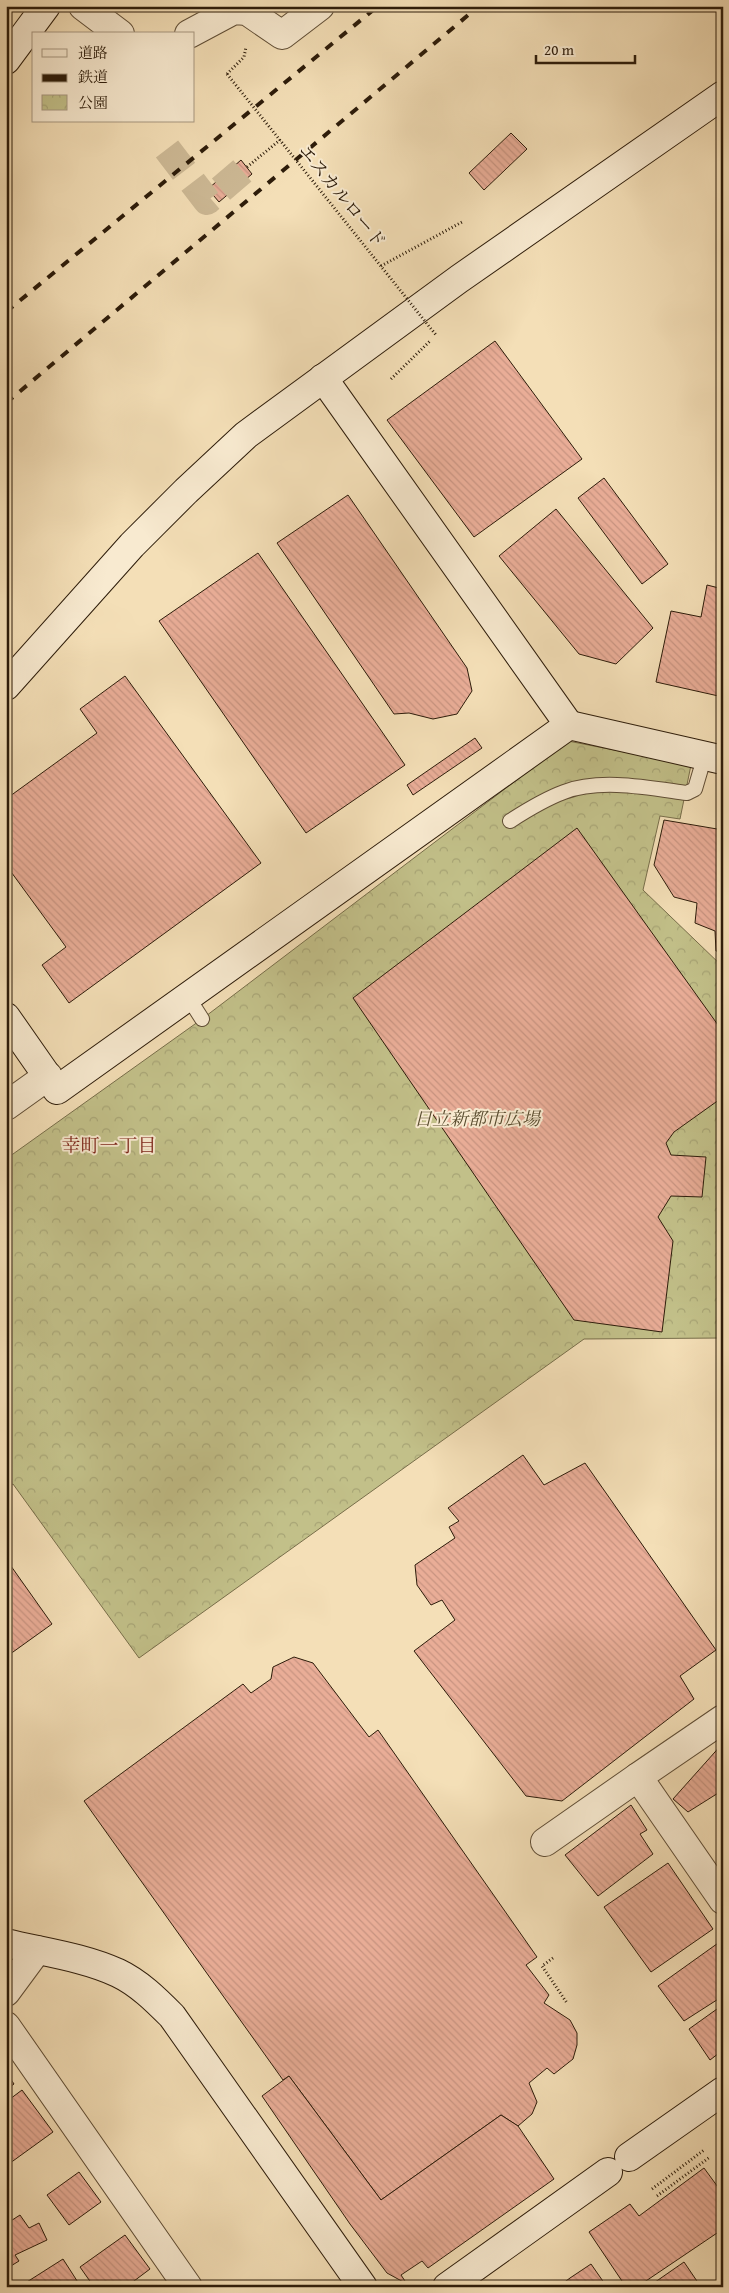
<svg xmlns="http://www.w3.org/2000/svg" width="729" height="2293" font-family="'Gentium Book Plus','Noto Serif JP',serif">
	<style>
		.park { fill: url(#park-crowns); stroke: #786e4a }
		.building { fill: url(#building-back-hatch); stroke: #2d1c0a }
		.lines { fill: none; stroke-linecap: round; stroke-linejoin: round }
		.street-tunnel { stroke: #ccb894; stroke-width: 28; stroke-dasharray: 28 14; stroke-linecap: butt }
		.lane-casing { stroke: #5f4d35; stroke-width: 16 }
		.street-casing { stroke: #5f4d35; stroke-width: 30 }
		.secondary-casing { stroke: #2d1c0a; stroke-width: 30 }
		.path { stroke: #2d1c0a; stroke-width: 3; stroke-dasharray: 1 2.5; stroke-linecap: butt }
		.lane { stroke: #f8ead0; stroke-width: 14 }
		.street { stroke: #f8ead0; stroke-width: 28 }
		.secondary { stroke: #f8ead0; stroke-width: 28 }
		.rail { stroke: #2d1c0a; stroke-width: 4; stroke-dasharray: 9 9; stroke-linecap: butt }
		.path-bridge { stroke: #2d1c0a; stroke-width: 3; stroke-dasharray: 1 2.5; stroke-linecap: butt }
		.labels { text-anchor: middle; stroke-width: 4; stroke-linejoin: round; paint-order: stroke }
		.street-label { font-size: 18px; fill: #2d1c0a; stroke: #f8ead0 }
		.park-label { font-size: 18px; font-style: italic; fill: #5a4d30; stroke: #f8ead0 }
		.neighbourhood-label { font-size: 19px; fill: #7a1f14; stroke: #f8ead0 }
	</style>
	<defs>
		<pattern id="park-crowns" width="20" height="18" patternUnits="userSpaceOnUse" patternTransform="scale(1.25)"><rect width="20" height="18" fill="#c2c089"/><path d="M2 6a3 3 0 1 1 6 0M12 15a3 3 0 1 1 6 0" fill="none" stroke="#a7a475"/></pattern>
		<pattern id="building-back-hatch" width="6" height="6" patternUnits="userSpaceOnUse" patternTransform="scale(1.25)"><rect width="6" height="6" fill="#e9ad97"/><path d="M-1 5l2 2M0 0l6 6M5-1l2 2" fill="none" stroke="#c89481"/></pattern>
	</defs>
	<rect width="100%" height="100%" fill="#f4dfb7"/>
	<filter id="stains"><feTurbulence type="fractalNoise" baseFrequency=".004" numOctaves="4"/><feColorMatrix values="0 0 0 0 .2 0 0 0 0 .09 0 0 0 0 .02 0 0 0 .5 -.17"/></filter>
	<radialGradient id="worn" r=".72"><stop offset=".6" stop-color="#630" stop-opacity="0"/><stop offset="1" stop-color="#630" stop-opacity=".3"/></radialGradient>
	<polygon class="park" points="568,741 691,765 680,819 660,816 643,890 723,967 722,1338 584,1339 139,1658 13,1484 6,1488 6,1159 202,1019"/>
	<g class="building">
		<polygon points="511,133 527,149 484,190 469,173"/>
		<polygon points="241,160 252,174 219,202 208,189"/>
		<polygon points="495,341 582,459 474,537 387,420"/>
		<polygon points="604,478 668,564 642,584 578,498"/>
		<polygon points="348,495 467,668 472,691 457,714 433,719 409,713 394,714 277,543"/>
		<polygon points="556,509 653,628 616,664 579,654 499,556"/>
		<polygon points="258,553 405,765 306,833 159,621"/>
		<polygon points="707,585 723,589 723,697 656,682 671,611 701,617"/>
		<polygon points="125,676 261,863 69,1003 42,965 66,947 6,865 6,799 97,733 80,709"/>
		<polygon points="475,738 482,748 413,795 407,785"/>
		<polygon points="664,820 723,830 723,952 716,951 715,931 695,923 697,903 674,897 654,865"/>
		<polygon points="577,828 723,1032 723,1097 674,1132 666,1143 671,1155 706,1157 702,1197 671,1196 658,1217 673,1241 662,1332 574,1320 353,998"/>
		<polygon points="523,1455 544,1485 585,1463 716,1650 680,1676 694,1699 562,1801 526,1796 414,1651 455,1620 442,1600 431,1605 417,1585 415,1565 455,1538 449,1527 459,1521 448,1508"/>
		<polygon points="6,1559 52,1624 6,1657"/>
		<polygon points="294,1657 313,1663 369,1737 378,1730 537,1957 526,1965 549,1995 544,2003 570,2020 577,2033 577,2045 573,2059 554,2074 547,2068 529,2083 537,2102 532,2114 518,2126 501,2115 381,2200 289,2076 283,2080 84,1801 243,1684 251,1693 271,1679 273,1667"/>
		<polygon points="723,1743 723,1790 688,1812 673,1799"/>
		<polygon points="631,1805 647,1830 640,1834 653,1854 598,1896 565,1855"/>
		<polygon points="668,1863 713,1929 651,1972 604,1907"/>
		<polygon points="721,1941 723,1996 684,2021 658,1986"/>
		<polygon points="717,2009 723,2016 723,2050 710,2060 689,2029"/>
		<polygon points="6,2072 14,2084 6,2090"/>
		<polygon points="289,2076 381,2200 501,2115 518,2126 554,2179 428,2268 422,2261 401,2275 407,2284 387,2273 350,2224 262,2096"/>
		<polygon points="22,2090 53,2132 6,2166 6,2102"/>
		<polygon points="704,2168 723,2194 723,2229 637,2287 626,2287 589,2232 630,2204 639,2216"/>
		<polygon points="79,2172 101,2202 69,2225 47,2195"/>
		<polygon points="20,2215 29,2228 39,2223 47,2240 15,2255 19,2261 6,2269 6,2224"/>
		<polygon points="125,2235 150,2269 126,2287 94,2287 80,2267"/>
		<polygon points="63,2259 81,2287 19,2287"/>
		<polygon points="684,2262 701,2287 648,2287"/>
		<polygon points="591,2264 607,2287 558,2287 570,2278"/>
	</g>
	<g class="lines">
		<polyline class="street-tunnel" points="167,149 207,201 247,167"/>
		<defs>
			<g id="lane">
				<path d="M510 821C527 810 545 799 564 792 600 778 650 788 687 793L695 789 705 755"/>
				<polyline points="188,997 202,1019"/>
			</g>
			<g id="street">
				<polyline points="83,6 120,34"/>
				<polyline points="189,34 234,10 247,11 282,35 320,6"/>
				<polyline points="6,1106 48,1076"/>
				<polyline points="723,1719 638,1777 723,1900"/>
				<polyline points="545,1842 638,1777"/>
				<polyline points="6,1992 37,1950"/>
				<polyline points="6,2026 188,2287"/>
			</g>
			<g id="secondary">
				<polyline points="6,60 46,6"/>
				<polyline points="6,686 132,545 186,491 246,435 459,279 723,95"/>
				<polyline points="569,725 723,760"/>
				<polyline points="6,1017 57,1090 569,725 323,378"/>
				<path d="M6 1943C43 1952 83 1957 118 1973 139 1983 156 2000 172 2016L363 2287"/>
				<polyline points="629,2157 723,2091"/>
				<polyline points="447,2287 608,2172"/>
			</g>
		</defs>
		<use href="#lane" class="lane-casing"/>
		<use href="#street" class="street-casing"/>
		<use href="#secondary" class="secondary-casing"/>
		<g class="path">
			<polyline points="227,74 244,57 246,47"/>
			<polyline points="247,167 280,140"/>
			<polyline points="381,266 462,222"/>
			<polyline points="391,379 430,341"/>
			<polyline points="553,1958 542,1966 567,2003"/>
			<polyline points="652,2189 704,2150"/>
			<polyline points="657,2196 710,2157"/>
		</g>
		<use href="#lane" class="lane"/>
		<use href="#street" class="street"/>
		<use href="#secondary" class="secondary"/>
		<g class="rail">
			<polyline points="6,312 378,6"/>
			<polyline points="6,403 479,6"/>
		</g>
		<polyline class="path-bridge" points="227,74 436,335"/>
	</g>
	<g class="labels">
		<g class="street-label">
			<text transform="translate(342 196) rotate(51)" y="6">エスカルロード</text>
		</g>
		<g class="park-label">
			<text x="477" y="1125">日立新都市広場</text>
		</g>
		<g class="neighbourhood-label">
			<text x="109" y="1152">幸町一丁目</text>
		</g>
	</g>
	<rect width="729" height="2293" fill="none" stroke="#f4dfb7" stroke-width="25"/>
	<rect x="8" y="8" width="714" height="2278" fill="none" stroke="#2d1c0a" stroke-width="2.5"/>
	<rect x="12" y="12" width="704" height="2268" fill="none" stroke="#2d1c0a"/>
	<rect x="32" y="32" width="162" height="90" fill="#f8ead0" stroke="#a79881"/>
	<rect x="42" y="49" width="25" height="8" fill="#f8ead0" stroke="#a79881"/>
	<text x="78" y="58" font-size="15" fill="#2d1c0a">道路</text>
	<rect x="42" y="74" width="25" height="8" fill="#2d1c0a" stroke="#a79881"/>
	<text x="78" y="82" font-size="15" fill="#2d1c0a">鉄道</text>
	<rect x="42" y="95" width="25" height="15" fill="url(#park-crowns)" stroke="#a79881"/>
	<text x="78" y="108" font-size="15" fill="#2d1c0a">公園</text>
	<path d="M536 55v8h99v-8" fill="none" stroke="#2d1c0a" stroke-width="2.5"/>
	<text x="544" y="55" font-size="15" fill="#2d1c0a" stroke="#f8ead0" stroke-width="4" paint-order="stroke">20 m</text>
	<rect width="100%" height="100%" filter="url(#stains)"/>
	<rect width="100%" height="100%" fill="url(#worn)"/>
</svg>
